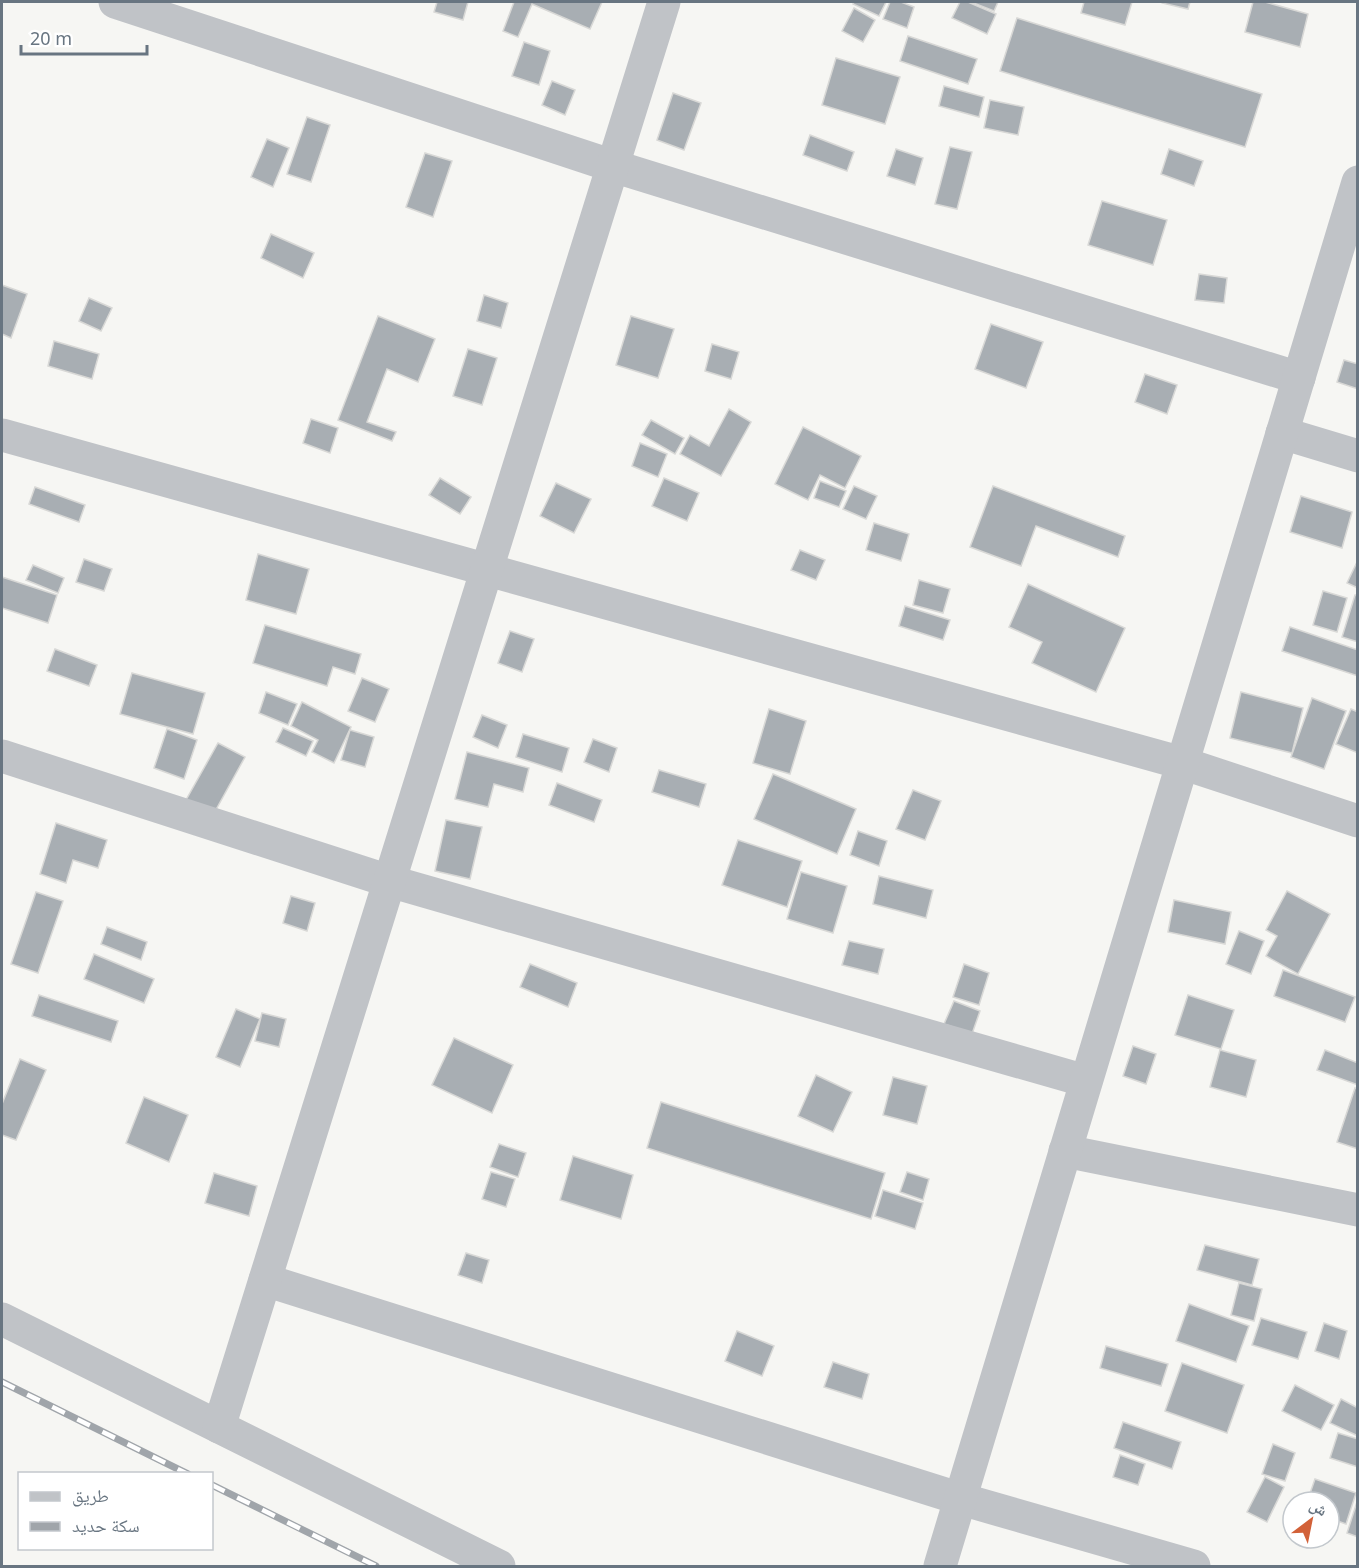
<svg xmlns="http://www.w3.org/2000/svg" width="1359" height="1568" font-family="'Noto Sans','Noto Naskh Arabic',sans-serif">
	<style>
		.building { fill: #a8aeb3; stroke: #d8d8d6; stroke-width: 1.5 }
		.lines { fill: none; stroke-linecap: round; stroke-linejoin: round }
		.minor { stroke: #c0c3c7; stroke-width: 33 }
		.rail-casing { stroke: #a0a5aa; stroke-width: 7 }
		.rail { stroke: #fff; stroke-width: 4.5; stroke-dasharray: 14; stroke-linecap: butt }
	</style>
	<rect width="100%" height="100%" fill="#f6f6f3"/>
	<g class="building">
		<polygon points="437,2 468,2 463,20 434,12"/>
		<polygon points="514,2 602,2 590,29 532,4 518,37 503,31"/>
		<polygon points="854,2 886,2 879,16 853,4"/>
		<polygon points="890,2 901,2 914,7 907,28 883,19"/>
		<polygon points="960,2 968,2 996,14 987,34 952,18"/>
		<polygon points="971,2 998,2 994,11"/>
		<polygon points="1084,2 1132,2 1125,25 1081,13"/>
		<polygon points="1253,2 1265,2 1308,14 1300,47 1245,32"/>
		<polygon points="1162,3 1162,2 1190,2 1188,9"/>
		<polygon points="854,8 875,20 863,42 842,31"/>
		<polygon points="1017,18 1262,94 1245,147 1000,71"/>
		<polygon points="908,36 977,59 968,84 900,61"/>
		<polygon points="524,42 550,51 539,85 512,76"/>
		<polygon points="836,58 900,77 885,124 822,105"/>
		<polygon points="552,81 575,90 565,115 542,105"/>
		<polygon points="944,86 984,97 979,117 939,106"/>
		<polygon points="673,93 701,103 684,150 657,140"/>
		<polygon points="990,100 1024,107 1018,135 984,128"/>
		<polygon points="307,117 330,125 311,182 287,174"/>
		<polygon points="810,135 854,152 847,171 803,155"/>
		<polygon points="267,139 289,148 273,187 251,177"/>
		<polygon points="950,147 972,152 957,209 935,204"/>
		<polygon points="896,149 923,158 915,185 887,176"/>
		<polygon points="1169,149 1203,161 1194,186 1161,174"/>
		<polygon points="425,153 452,161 433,217 406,207"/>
		<polygon points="1102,201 1167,220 1153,265 1088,245"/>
		<polygon points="271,234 314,253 303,278 261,258"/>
		<polygon points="1199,274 1227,278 1224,303 1195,300"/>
		<polygon points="2,285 27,294 11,338 2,334"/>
		<polygon points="484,295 508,303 501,328 477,321"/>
		<polygon points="89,298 112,308 101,331 79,321"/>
		<polygon points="378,316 435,339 418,382 387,369 367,422 396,432 392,441 338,420"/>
		<polygon points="631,316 674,329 658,378 616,365"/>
		<polygon points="991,324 1043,342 1026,388 975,369"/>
		<polygon points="54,341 99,354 92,379 48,366"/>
		<polygon points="712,344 739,352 731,379 705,371"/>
		<polygon points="468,349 497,358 482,405 453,396"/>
		<polygon points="1344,360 1358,364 1358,389 1337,382"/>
		<polygon points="1145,374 1177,385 1167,414 1135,402"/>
		<polygon points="729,409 751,422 721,476 680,454 690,435 709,446"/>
		<polygon points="311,419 338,428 330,453 303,443"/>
		<polygon points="651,420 684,438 675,454 642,435"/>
		<polygon points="803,427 861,456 845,488 820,475 808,500 775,484"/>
		<polygon points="640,443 667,454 658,477 632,466"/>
		<polygon points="440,478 471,497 460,514 429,495"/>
		<polygon points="664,478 699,493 687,521 652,506"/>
		<polygon points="820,481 846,491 839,507 814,498"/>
		<polygon points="556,483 591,499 574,533 540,516"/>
		<polygon points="854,486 877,496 866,519 843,509"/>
		<polygon points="993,486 1125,536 1118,557 1036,526 1021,566 970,547"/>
		<polygon points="35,487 85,505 79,522 29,504"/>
		<polygon points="1301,496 1352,512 1342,548 1290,532"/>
		<polygon points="874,523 909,534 901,561 866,550"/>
		<polygon points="800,550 825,560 816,580 791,570"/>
		<polygon points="258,554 309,569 296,614 246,600"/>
		<polygon points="84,559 112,569 104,591 76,582"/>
		<polygon points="1358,560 1358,588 1347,583"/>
		<polygon points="33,565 64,578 58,593 26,580"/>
		<polygon points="2,577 57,595 48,623 2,608"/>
		<polygon points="919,580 950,589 943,613 913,605"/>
		<polygon points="1028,584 1125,628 1096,692 1032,663 1042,642 1009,627"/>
		<polygon points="1323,591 1347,598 1337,632 1313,625"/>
		<polygon points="1355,595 1358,595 1358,642 1342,637"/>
		<polygon points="905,606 950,620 943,640 899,626"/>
		<polygon points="265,625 361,654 355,674 333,667 327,686 253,663"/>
		<polygon points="1290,627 1358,650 1358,676 1282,651"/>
		<polygon points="510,631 534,639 522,672 498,663"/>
		<polygon points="55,649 97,665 89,686 47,671"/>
		<polygon points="132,673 205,693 193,734 120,714"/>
		<polygon points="362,678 389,689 375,722 348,711"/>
		<polygon points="266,692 297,704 288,725 259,713"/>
		<polygon points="1241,692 1303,708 1292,753 1230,738"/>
		<polygon points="1312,698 1346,711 1324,769 1291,757"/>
		<polygon points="302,702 351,727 334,763 312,752 318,740 291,726"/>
		<polygon points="769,709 806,721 790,774 753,763"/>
		<polygon points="1351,709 1358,712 1358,753 1336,744"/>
		<polygon points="482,715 507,725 498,748 473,737"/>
		<polygon points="283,728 313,741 306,756 276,742"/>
		<polygon points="167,729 197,740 184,779 154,768"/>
		<polygon points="350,730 374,737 365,767 341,760"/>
		<polygon points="523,734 569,748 562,772 516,757"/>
		<polygon points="593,739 617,748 609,772 584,762"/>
		<polygon points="218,743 245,757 213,815 186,800"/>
		<polygon points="467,752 529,768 523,792 494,784 488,807 455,799"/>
		<polygon points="659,770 706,784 699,807 652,792"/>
		<polygon points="773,774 856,809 837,854 754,819"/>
		<polygon points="557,783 602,800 594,822 549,805"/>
		<polygon points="913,790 941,801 925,840 896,829"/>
		<polygon points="446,820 482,827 470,879 435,871"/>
		<polygon points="56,823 107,840 98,868 73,860 66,883 40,874"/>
		<polygon points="858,831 887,841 879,866 850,855"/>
		<polygon points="738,840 802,861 787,907 722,885"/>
		<polygon points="801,872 847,886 833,933 787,919"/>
		<polygon points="879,876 933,890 926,918 873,904"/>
		<polygon points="1287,891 1330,914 1298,974 1266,956 1277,936 1266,930"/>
		<polygon points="36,892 63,901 38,973 11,964"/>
		<polygon points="291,896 315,903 307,931 283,923"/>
		<polygon points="1174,900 1231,912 1225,944 1168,932"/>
		<polygon points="107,927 147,942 141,960 101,944"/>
		<polygon points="1239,931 1264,941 1251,974 1226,964"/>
		<polygon points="849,941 884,949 878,974 842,965"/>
		<polygon points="94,954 154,979 144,1003 84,979"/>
		<polygon points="530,964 577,983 568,1007 520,987"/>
		<polygon points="964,964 989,973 979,1005 953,997"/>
		<polygon points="1283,970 1355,997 1345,1022 1274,996"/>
		<polygon points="39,995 118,1021 111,1042 32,1016"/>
		<polygon points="1188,995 1234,1010 1221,1049 1175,1035"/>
		<polygon points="954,1001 980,1011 972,1034 944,1024"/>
		<polygon points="236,1009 260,1019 240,1067 216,1057"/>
		<polygon points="262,1013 286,1019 279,1047 255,1041"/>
		<polygon points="454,1038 513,1065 492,1113 432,1085"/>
		<polygon points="1133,1046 1156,1054 1146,1084 1123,1076"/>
		<polygon points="1220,1050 1256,1060 1246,1097 1210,1087"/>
		<polygon points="1325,1050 1358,1063 1358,1085 1317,1070"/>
		<polygon points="20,1059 46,1070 16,1140 2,1135 2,1104"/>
		<polygon points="816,1075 852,1092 833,1132 798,1116"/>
		<polygon points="893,1077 927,1086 917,1124 883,1115"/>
		<polygon points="1355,1088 1358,1089 1358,1149 1337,1142"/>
		<polygon points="144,1097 188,1115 169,1162 126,1143"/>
		<polygon points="661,1102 885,1173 871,1219 647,1148"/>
		<polygon points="499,1144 526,1153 518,1177 490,1167"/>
		<polygon points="573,1156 633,1175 621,1219 560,1200"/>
		<polygon points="491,1172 515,1179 506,1207 482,1199"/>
		<polygon points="907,1172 929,1179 923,1200 900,1192"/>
		<polygon points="214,1173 257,1186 249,1216 205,1203"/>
		<polygon points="883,1190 923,1203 915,1229 875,1216"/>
		<polygon points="1205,1245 1259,1259 1252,1285 1197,1270"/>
		<polygon points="466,1253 489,1260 482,1283 458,1275"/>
		<polygon points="1239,1283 1262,1289 1254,1321 1231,1315"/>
		<polygon points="1189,1304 1249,1326 1236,1362 1176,1341"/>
		<polygon points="1261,1318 1307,1332 1298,1359 1252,1345"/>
		<polygon points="1324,1323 1347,1331 1339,1359 1315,1351"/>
		<polygon points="737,1331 774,1346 762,1376 725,1361"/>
		<polygon points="1106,1346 1168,1364 1161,1386 1100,1368"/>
		<polygon points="833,1362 869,1374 862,1399 824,1387"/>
		<polygon points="1182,1363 1244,1385 1227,1433 1165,1411"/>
		<polygon points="1295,1385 1334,1405 1321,1430 1282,1411"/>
		<polygon points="1341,1399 1358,1408 1358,1436 1330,1423"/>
		<polygon points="1123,1422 1181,1442 1172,1469 1114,1448"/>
		<polygon points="1338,1433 1358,1439 1358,1467 1330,1458"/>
		<polygon points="1273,1444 1295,1453 1285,1481 1262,1474"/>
		<polygon points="1120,1455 1145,1464 1138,1485 1113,1477"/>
		<polygon points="1265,1477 1284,1487 1267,1522 1247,1512"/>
		<polygon points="1315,1479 1356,1493 1346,1524 1329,1518 1329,1502 1307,1502"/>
		<polygon points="1357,1502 1358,1502 1358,1537 1347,1533"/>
	</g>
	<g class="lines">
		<g class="minor">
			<polyline points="115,2 613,166 1299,378"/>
			<polyline points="1282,433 1358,456"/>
			<polyline points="2,435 1182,763 1358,821"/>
			<polyline points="2,756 389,881 1086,1081"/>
			<polyline points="1065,1151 1358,1210"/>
			<polyline points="265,1280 961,1499 1194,1566"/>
			<polyline points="2,1319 499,1566"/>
			<polyline points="219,1427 664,2"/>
			<polyline points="940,1566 1358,182"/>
		</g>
		<defs>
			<g id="rail">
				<polyline points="2,1382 188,1474"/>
				<polyline points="212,1485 376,1566"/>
			</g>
		</defs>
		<use href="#rail" class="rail-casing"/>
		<use href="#rail" class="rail"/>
	</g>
	<rect width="1359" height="1568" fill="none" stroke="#687581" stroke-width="6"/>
	<rect x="18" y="1472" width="195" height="78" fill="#ffffff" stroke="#c3c8cd" stroke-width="1.5"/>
	<rect x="30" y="1492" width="30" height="9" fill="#c0c3c7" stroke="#c3c8cd" stroke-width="1.5"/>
	<text x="72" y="1502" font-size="18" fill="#687581">طريق</text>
	<rect x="30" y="1522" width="30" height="9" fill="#a0a5aa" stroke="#c3c8cd" stroke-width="1.5"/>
	<text x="72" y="1532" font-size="18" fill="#687581">سكة حديد</text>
	<g transform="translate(1311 1520) rotate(32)"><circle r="28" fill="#ffffff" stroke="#c3c8cd" stroke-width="1.5"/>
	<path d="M0-4.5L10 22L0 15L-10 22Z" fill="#d26138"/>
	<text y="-9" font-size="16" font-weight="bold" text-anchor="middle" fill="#687581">ش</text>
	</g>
	<path d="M21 45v9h126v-9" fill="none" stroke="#687581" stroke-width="3"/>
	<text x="30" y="45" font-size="18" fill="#687581" stroke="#ffffff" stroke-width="4.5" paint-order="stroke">20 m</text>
</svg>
